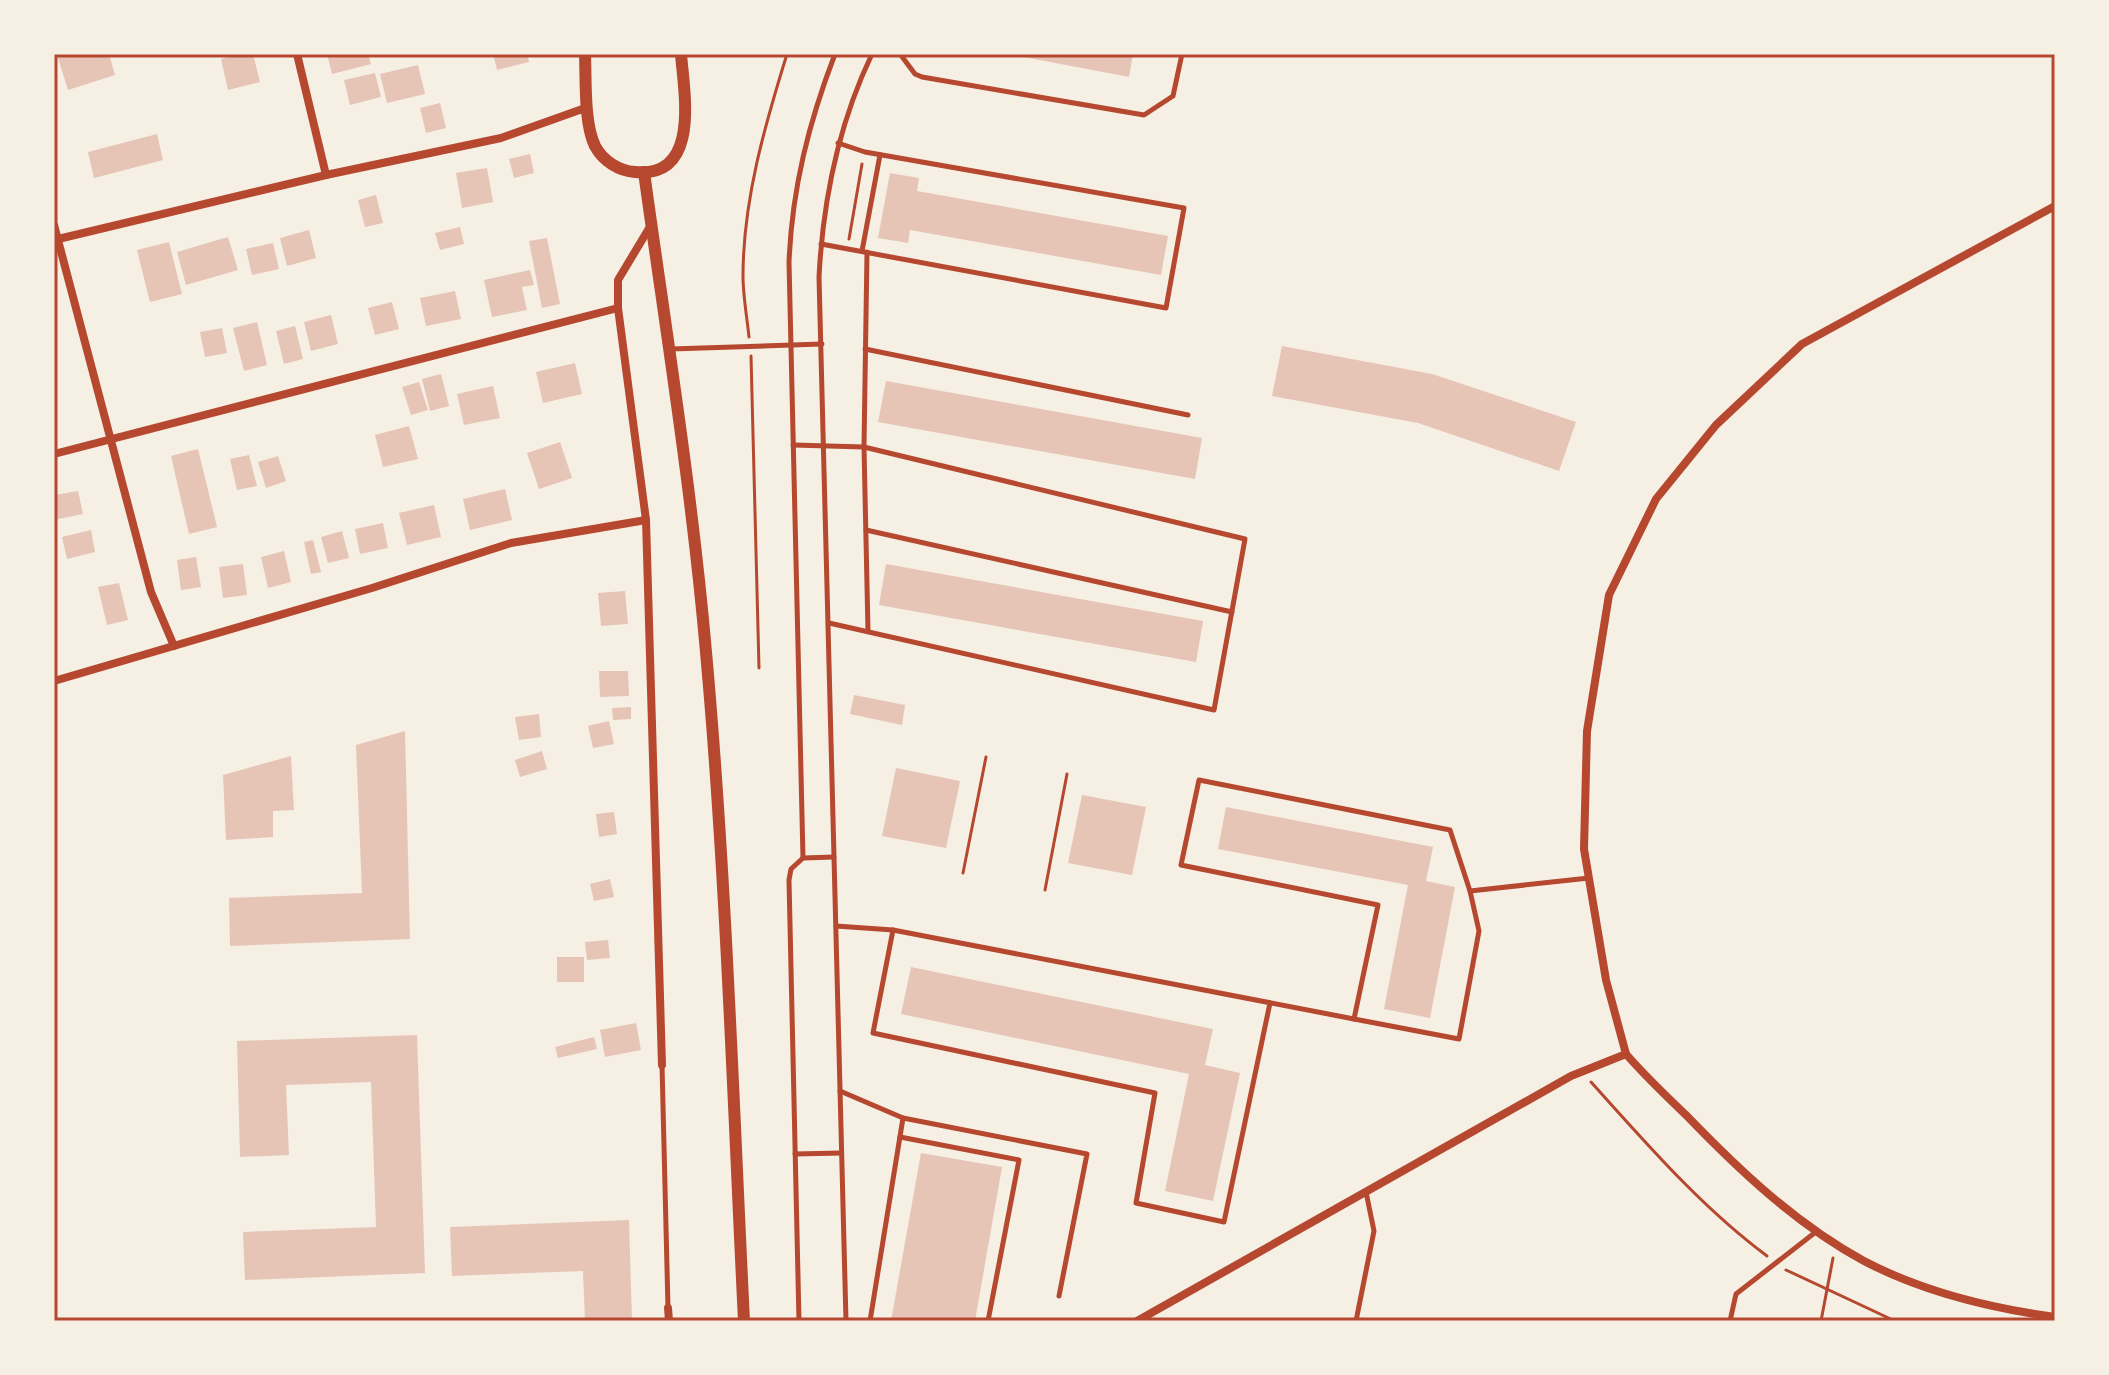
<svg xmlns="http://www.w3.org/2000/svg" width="2109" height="1375" font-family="'Golos Text',sans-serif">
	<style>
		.building { fill: #e6c5b7 }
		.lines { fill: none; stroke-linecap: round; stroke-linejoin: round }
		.path { stroke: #b5482f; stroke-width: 3 }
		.service { stroke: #b5482f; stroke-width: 5 }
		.minor { stroke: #b5482f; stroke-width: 8 }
		.tertiary { stroke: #b5482f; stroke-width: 12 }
		.neatline { fill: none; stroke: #b5482f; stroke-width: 3 }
	</style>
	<rect width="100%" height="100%" fill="#f6efe4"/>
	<g class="building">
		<polygon points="72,54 109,54 115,75 68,90 58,58"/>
		<polygon points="243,54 253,54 260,82 228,90 221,59"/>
		<polygon points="327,54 368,54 371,64 332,74"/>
		<polygon points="493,54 527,54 529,62 497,70"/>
		<polygon points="1008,54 1133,54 1129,77"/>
		<polygon points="418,65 425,94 387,103 380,74"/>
		<polygon points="375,73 381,97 350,105 344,80"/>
		<polygon points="440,103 446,128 426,133 420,108"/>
		<polygon points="157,134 163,160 94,178 88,152"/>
		<polygon points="530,154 534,173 514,178 509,159"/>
		<polygon points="487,168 493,202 462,208 456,173"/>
		<polygon points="890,173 919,178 917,191 1168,236 1161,275 910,230 908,243 878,238"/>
		<polygon points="376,195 383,223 365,227 358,200"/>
		<polygon points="460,227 464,244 440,250 435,233"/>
		<polygon points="309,230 316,258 287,266 280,238"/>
		<polygon points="228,237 238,270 186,285 177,252"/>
		<polygon points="547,238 560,304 542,308 529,241"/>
		<polygon points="169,242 182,294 150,302 137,250"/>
		<polygon points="273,243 279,269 252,275 246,249"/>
		<polygon points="530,270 534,285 522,287 527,310 492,317 484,280"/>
		<polygon points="455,291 461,319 426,326 420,298"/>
		<polygon points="392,302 399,329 375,335 368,308"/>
		<polygon points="331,315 338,344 311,351 304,322"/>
		<polygon points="257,322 267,365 244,371 233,328"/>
		<polygon points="295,326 303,359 284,364 276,331"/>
		<polygon points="222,328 227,353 205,357 200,332"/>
		<polygon points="1282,346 1432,374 1576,422 1559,471 1418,423 1272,396"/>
		<polygon points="575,363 582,394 543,403 536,372"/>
		<polygon points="441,374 449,406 430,411 422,379"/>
		<polygon points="886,381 1202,438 1195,479 878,422"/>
		<polygon points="419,382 428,410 411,415 402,387"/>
		<polygon points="493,386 500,418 464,425 457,394"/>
		<polygon points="409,426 418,459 383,467 375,435"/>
		<polygon points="560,442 572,478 539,489 527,453"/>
		<polygon points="198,449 217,527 189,534 171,456"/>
		<polygon points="249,455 257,486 237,490 230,459"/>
		<polygon points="278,456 286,481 266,488 258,462"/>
		<polygon points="505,489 512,520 470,530 463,499"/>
		<polygon points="78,491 83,514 54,520 54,495"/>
		<polygon points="434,505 441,537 407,545 399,513"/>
		<polygon points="383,523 388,548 360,554 355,529"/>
		<polygon points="91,530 95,552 67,559 62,537"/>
		<polygon points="342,531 349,558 328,563 321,537"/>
		<polygon points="313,540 321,572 311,574 304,542"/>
		<polygon points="284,551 291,582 268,588 261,557"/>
		<polygon points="196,557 201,587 181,590 177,560"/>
		<polygon points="243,564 247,595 223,598 219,567"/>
		<polygon points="886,564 1203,621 1196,662 879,605"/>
		<polygon points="119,583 128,620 107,625 98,587"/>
		<polygon points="625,591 628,624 601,626 598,593"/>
		<polygon points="599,671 628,671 629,696 600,697"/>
		<polygon points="854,695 905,705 902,725 850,714"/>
		<polygon points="631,707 631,719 613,720 612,708"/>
		<polygon points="539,714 541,737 519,740 515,717"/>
		<polygon points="609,721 614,744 593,748 588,726"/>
		<polygon points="405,731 410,939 230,946 229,898 362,893 356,745"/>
		<polygon points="542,751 547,769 520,777 515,760"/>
		<polygon points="291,756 294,810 273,811 273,837 226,840 223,775"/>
		<polygon points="896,768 960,781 946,848 882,836"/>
		<polygon points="1082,795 1146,807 1132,875 1068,863"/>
		<polygon points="1226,807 1433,847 1426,881 1455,887 1430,1018 1384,1009 1408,885 1218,849"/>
		<polygon points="614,812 617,834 599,837 596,814"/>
		<polygon points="610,879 614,897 594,901 590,884"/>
		<polygon points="608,940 610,958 587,960 585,942"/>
		<rect x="557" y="957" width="27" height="25"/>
		<polygon points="911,967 1213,1029 1205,1065 1240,1073 1213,1201 1165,1191 1189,1074 901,1014"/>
		<polygon points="636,1023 641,1050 605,1057 600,1030"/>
		<polygon points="417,1035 425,1273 245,1280 243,1232 376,1227 371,1082 286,1085 289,1155 240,1157 237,1041"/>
		<polygon points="594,1037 597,1049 558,1058 555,1047"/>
		<polygon points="921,1153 1002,1167 975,1321 891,1321"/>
		<polygon points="629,1220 632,1321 585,1321 583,1271 452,1276 450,1227"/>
	</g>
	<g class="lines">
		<g class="path">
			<polyline points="849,239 862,164"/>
			<path d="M749 337C747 317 743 296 743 276 743 200 765 125 787 54"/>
			<polyline points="751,356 759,668"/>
			<polyline points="963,873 986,757"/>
			<polyline points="1045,890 1067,774"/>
			<path d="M1591 1082C1646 1143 1701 1207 1767 1256"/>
			<polyline points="1786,1270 1895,1321"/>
			<polyline points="1821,1321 1833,1258"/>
		</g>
		<g class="service">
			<polyline points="900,54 915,74 922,77 1144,115 1173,96 1182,54"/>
			<polyline points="821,244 1166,308 1184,208 865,152 838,143"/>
			<polyline points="862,251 880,155"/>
			<polyline points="867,252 864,447 868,631"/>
			<polyline points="671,349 822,344"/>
			<polyline points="865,349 1188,415"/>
			<polyline points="793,445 864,447 1245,539 1214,710 829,623"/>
			<polyline points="866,530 1232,612"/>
			<polygon points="1199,780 1450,830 1470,891 1479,931 1459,1039 1354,1019 1378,905 1181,865"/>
			<path d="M803 858 789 262C792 188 809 122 835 54"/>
			<polyline points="1470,891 1589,878"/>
			<polyline points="836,926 893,930 1354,1019"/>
			<polyline points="893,930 873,1033 1155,1093 1136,1203 1224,1222 1270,1003"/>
			<polyline points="662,1065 668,1308"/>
			<polyline points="840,1091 903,1118 1087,1154 1059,1296"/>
			<polyline points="900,1137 1019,1160 988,1321"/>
			<polyline points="795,1154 841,1153"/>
			<polyline points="799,1321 789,880 791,869 803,858 834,857"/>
			<path d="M846 1321 819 277C823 199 838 125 872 54"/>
			<polyline points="870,1321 903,1118"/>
			<polyline points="1356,1321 1374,1231 1366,1192"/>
			<polyline points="1730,1321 1736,1294 1817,1231"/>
		</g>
		<g class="minor">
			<polyline points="297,54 326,175"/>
			<polyline points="54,225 151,592 174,646"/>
			<polyline points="651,225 618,280 618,308 646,520 662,1065"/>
			<polyline points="54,240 326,175 501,138 588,107"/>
			<polyline points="54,454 618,308"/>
			<polyline points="54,681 372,588 511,543 646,520"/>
			<polyline points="1626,1054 1606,980 1584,849 1587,731 1609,595 1656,499 1716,425 1802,344 2055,206"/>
			<polyline points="668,1308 669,1321"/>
			<path d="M1137 1321 1571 1076 1626 1054C1645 1076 1665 1095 1686 1115 1739 1170 1796 1224 1864 1261 1923 1292 1989 1308 2055 1317"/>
		</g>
		<g class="tertiary">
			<path d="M585 54C586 80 584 124 595 146 603 161 619 171 635 172 701 178 684 93 681 54"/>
			<path d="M644 172C666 332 692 491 706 652 726 874 733 1098 744 1321"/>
		</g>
	</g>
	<rect width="2109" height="1375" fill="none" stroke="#f6efe4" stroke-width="112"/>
	<rect x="56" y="56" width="1997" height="1263" class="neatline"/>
</svg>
